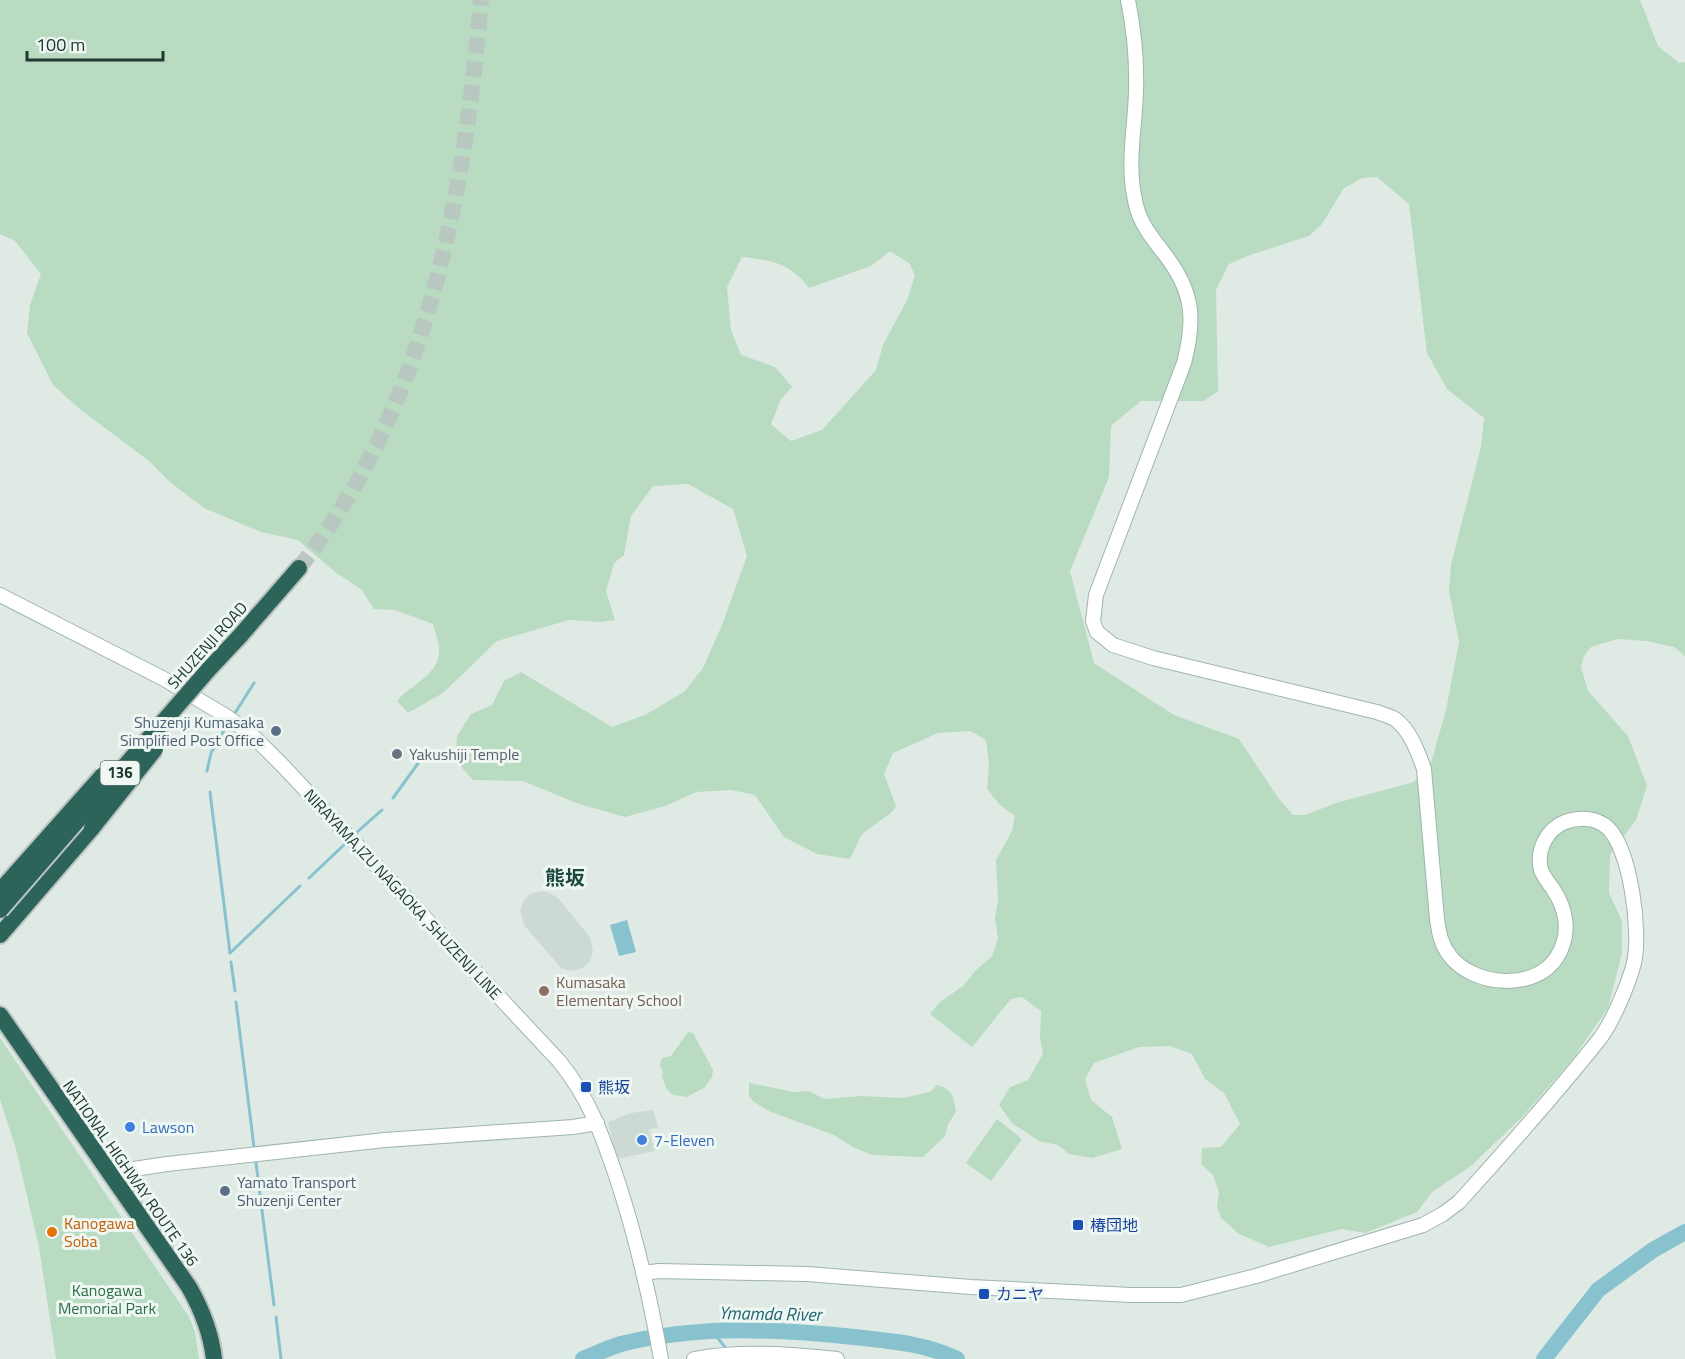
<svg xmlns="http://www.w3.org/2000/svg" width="1685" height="1359" font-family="'Titillium Web','Noto Sans JP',sans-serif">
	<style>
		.built { fill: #cddad4 }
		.green { fill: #b8dbc2; fill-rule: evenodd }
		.water { fill: #87c2ce }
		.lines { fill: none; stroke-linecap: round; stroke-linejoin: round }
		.stream { stroke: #87c2ce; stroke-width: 3 }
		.river { stroke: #87c2ce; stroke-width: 16 }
		.highway-tunnel { stroke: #b9c7c1; stroke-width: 16; stroke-dasharray: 16 8; stroke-linecap: butt }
		.secondary-casing { stroke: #9eb5ad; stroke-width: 16 }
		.highway-casing { stroke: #bcc4c2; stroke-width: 20 }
		.secondary { stroke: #fff; stroke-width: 14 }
		.highway { stroke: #2d645a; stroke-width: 16 }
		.highway-bridge-casing { stroke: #bcc4c2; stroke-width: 20; stroke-linecap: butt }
		.highway-bridge { stroke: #2d645a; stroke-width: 16 }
		.service-dot { fill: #5c6f8a; stroke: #eff7f3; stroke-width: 2 }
		.worship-dot { fill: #6b7280; stroke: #eff7f3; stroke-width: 2 }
		.education-dot { fill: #8d6e63; stroke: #eff7f3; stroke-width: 2 }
		.transit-dot { fill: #1a4fb4; stroke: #eff7f3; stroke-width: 2 }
		.shop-dot { fill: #3f7fe0; stroke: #eff7f3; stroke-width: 2 }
		.food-dot { fill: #e8710a; stroke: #eff7f3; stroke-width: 2 }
		.labels { text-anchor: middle; stroke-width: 6; stroke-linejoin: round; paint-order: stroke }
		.shield { fill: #eff7f3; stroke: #5e726d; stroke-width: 1.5 }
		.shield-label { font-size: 15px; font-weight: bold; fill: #203933 }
		.street-label { font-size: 16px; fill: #203933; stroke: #eff7f3 }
		.service-label { font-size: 16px; fill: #4e5e75; stroke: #eff7f3; text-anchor: end }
		.worship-label { font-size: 16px; fill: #5b616d; stroke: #eff7f3; text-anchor: start }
		.education-label { font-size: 16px; fill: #785e54; stroke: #eff7f3; text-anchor: start }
		.transit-label { font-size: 16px; fill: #164399; stroke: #eff7f3; text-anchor: start }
		.shop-label { font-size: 16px; fill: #366cbe; stroke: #eff7f3; text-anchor: start }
		.food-label { font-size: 16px; fill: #c56008; stroke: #eff7f3; text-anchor: start }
		.park-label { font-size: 16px; fill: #2c6f47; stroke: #eff7f3 }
		.water-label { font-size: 18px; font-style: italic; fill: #1d6373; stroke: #eff7f3 }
		.quarter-label { font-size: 20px; font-weight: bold; fill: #1d4a40; stroke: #eff7f3 }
	</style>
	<rect width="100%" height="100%" fill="#dfeae5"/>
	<g class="built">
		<polygon points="541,891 548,892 558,898 590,937 593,952 590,961 583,968 572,971 561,968 524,925 520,910 524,900 530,894"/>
		<polygon points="653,1110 658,1127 649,1130 655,1151 617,1159 608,1122 631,1113"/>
	</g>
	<g class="green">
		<path d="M0 0H1640L1658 46 1679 63 1685 62V656L1674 647 1646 641 1618 639 1591 647 1584 656 1581 667 1588 691 1628 736 1647 786 1636 820 1610 855 1609 893 1622 921V953L1608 1008 1572 1060 1522 1117 1471 1166 1432 1192 1417 1212 1365 1233 1342 1229 1269 1247 1239 1234 1221 1218 1217 1207 1219 1192 1213 1175 1201 1164 1202 1148 1221 1147 1240 1124 1224 1093 1205 1079 1192 1054 1170 1046 1139 1047 1094 1063 1085 1079 1091 1100 1112 1117 1122 1149 1092 1158 1069 1154 1058 1145 1039 1141 1012 1123 999 1105 1010 1087 1028 1080 1043 1054 1040 1037 1041 1011 1022 997 1011 999 972 1047 930 1014 940 1002 963 986 976 970 992 956 998 939 995 918 998 901 996 860 1012 831 1015 816 1000 805 987 789 989 765 986 740 970 731 938 733 893 753 884 774 896 806 892 812 862 834 850 859 817 854 784 837 755 795 731 790 696 792 665 806 625 817 579 804 523 781 473 780 455 760 457 736 471 714 492 705 504 681 521 672 612 727 645 715 684 692 703 668 722 625 747 556 733 509 688 484 653 486 631 516 624 555 614 563 606 591 615 620 601 622 569 620 497 641 443 693 408 713 397 701C412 683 442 674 439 647 438 639 435 631 433 624L395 610 374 609 361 589 335 572 298 540 261 532 204 508 170 482 149 461 81 410 53 385 27 333 30 305 41 274 15 241 0 234ZM1377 177 1409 204 1427 353 1447 389 1484 418 1481 447 1451 565 1449 591 1459 642 1446 710 1431 763 1414 782 1336 803 1305 815H1293L1279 799 1239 739 1174 715 1094 663 1070 571 1109 477 1111 426 1141 401H1204L1218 391 1216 290 1229 264 1250 255 1309 236 1322 224 1344 188 1362 178ZM890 251 910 264 915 276 907 300 883 345 876 370 822 430 791 441 771 424 781 399 792 387 775 367 741 355 731 330 727 287 742 257C772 260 791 264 809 288L871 266Z"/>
		<polygon points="688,1032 693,1033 713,1070 712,1077 705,1087 687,1097 673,1095 666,1088 662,1076 663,1071 660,1065 662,1058 671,1056"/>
		<polygon points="0,1038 189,1317 195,1332 199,1359 56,1359 39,1247 16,1149 0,1099"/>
		<path d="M749 1083 794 1092 809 1091 824 1099 861 1096 903 1098 930 1092 937 1085C952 1089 954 1097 956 1112L948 1124 945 1136 923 1157 872 1155 853 1147 834 1135 771 1112 754 1102 749 1096Z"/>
		<polygon points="997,1119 1022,1139 991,1181 966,1163"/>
	</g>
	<polygon class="water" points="627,920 636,952 619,956 610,925"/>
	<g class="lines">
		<g class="stream">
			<polyline points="235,713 254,683"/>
			<polyline points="207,771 211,753 227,725"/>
			<polyline points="210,792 230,953"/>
			<polyline points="393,798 419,762"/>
			<polyline points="356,833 382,810"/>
			<polyline points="309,878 346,843"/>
			<polyline points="230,953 300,886"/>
			<polyline points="231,962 235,991"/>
			<polyline points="236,1002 254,1147"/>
			<polyline points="256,1163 274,1305"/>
			<polyline points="276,1317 281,1359"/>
			<polyline points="713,1332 725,1347"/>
		</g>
		<g class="river">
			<path d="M583 1359C595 1354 608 1348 621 1344 697 1325 777 1329 854 1337 889 1341 925 1343 957 1359"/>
			<polyline points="1544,1359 1598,1290 1653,1250 1685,1232"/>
		</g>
		<path class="highway-tunnel" d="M299 568C427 407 464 200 481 0"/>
		<defs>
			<g id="secondary">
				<path d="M0 595 164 679 226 716 251 734 284 767 559 1061C589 1098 601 1132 616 1176 636 1236 650 1297 661 1359"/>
				<polyline points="113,1179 134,1169 167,1164 385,1140 573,1127 597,1123"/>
				<path d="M643 1273 659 1271 807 1274 971 1287 1131 1295H1181L1256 1276 1423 1225 1443 1214 1459 1202C1507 1149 1554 1096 1598 1041 1612 1024 1629 983 1634 963 1641 932 1631 851 1608 828 1596 817 1579 817 1565 822 1547 829 1536 850 1541 870 1543 876 1549 883 1553 889 1567 910 1571 934 1557 957 1536 991 1474 987 1450 956 1441 945 1439 933 1437 919L1424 769C1418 752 1410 730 1395 719 1390 716 1382 714 1377 712L1153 658 1113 645 1097 632 1093 621 1096 595 1184 363C1196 317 1193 290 1163 252 1152 238 1140 223 1136 205 1126 163 1135 132 1136 91 1137 60 1134 30 1128 0"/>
				<path d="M694 1359C739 1350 792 1354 837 1359"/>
			</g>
			<g id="highway">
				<polyline points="240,636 299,568"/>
				<polyline points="0,935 92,828"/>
				<path d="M0 1015 189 1287C202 1310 211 1332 214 1359"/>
			</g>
		</defs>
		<use href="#secondary" class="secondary-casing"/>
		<use href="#highway" class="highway-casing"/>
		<use href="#secondary" class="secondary"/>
		<use href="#highway" class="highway"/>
		<defs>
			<g id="highway-bridge">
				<polyline points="92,828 155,749"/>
				<polyline points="0,891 103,775"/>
				<polyline points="0,910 209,669 240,636"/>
			</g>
		</defs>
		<use href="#highway-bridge" class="highway-bridge-casing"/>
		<use href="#highway-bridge" class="highway-bridge"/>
	</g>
	<g class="service-dot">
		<circle cx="276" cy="731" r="6"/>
		<circle cx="225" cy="1191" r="6"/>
	</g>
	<circle class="worship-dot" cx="397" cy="754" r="6"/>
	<circle class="education-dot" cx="544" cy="991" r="6"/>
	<g class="transit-dot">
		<rect x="580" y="1081" width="12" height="12" rx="3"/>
		<rect x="1072" y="1219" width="12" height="12" rx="3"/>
		<rect x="978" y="1288" width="12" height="12" rx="3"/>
	</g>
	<g class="shop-dot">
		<circle cx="130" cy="1127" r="6"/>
		<circle cx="642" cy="1140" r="6"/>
	</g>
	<circle class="food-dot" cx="52" cy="1232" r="6"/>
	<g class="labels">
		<rect class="shield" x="100.5" y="761" width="39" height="24" rx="4.5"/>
		<g class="shield-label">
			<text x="120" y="778">136</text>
		</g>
		<g class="street-label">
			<text transform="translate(207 645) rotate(-48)" y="6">SHUZENJI ROAD</text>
			<text transform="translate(403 894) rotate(47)" y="6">NIRAYAMA,IZU NAGAOKA ,SHUZENJI LINE</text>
			<text transform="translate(131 1173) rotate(55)" y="6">NATIONAL HIGHWAY ROUTE 136</text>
		</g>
		<g class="service-label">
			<text x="264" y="728">Shuzenji Kumasaka<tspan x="264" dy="18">Simplified Post Office</tspan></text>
			<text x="237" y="1188" text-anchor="start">Yamato Transport<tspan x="237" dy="18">Shuzenji Center</tspan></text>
		</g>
		<g class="worship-label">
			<text x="409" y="760">Yakushiji Temple</text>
		</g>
		<g class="education-label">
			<text x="556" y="988">Kumasaka<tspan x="556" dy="18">Elementary School</tspan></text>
		</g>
		<g class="transit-label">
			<text x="598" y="1093">熊坂</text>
			<text x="1090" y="1231">椿団地</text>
			<text x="996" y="1300">カニヤ</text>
		</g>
		<g class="shop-label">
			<text x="142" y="1133">Lawson</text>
			<text x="654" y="1146">7-Eleven</text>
		</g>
		<g class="food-label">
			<text x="64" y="1229">Kanogawa<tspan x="64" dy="18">Soba</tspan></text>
		</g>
		<g class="park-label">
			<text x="107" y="1296">Kanogawa<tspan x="107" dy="18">Memorial Park</tspan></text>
		</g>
		<g class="water-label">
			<text transform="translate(770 1314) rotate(1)" y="6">Ymamda River</text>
		</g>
		<g class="quarter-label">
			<text x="565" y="885">熊坂</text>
		</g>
	</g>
	<path d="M27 51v9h136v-9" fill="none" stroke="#203933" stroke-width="3"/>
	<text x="36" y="51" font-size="18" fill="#203933" stroke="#eff7f3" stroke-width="4.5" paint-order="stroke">100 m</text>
</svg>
